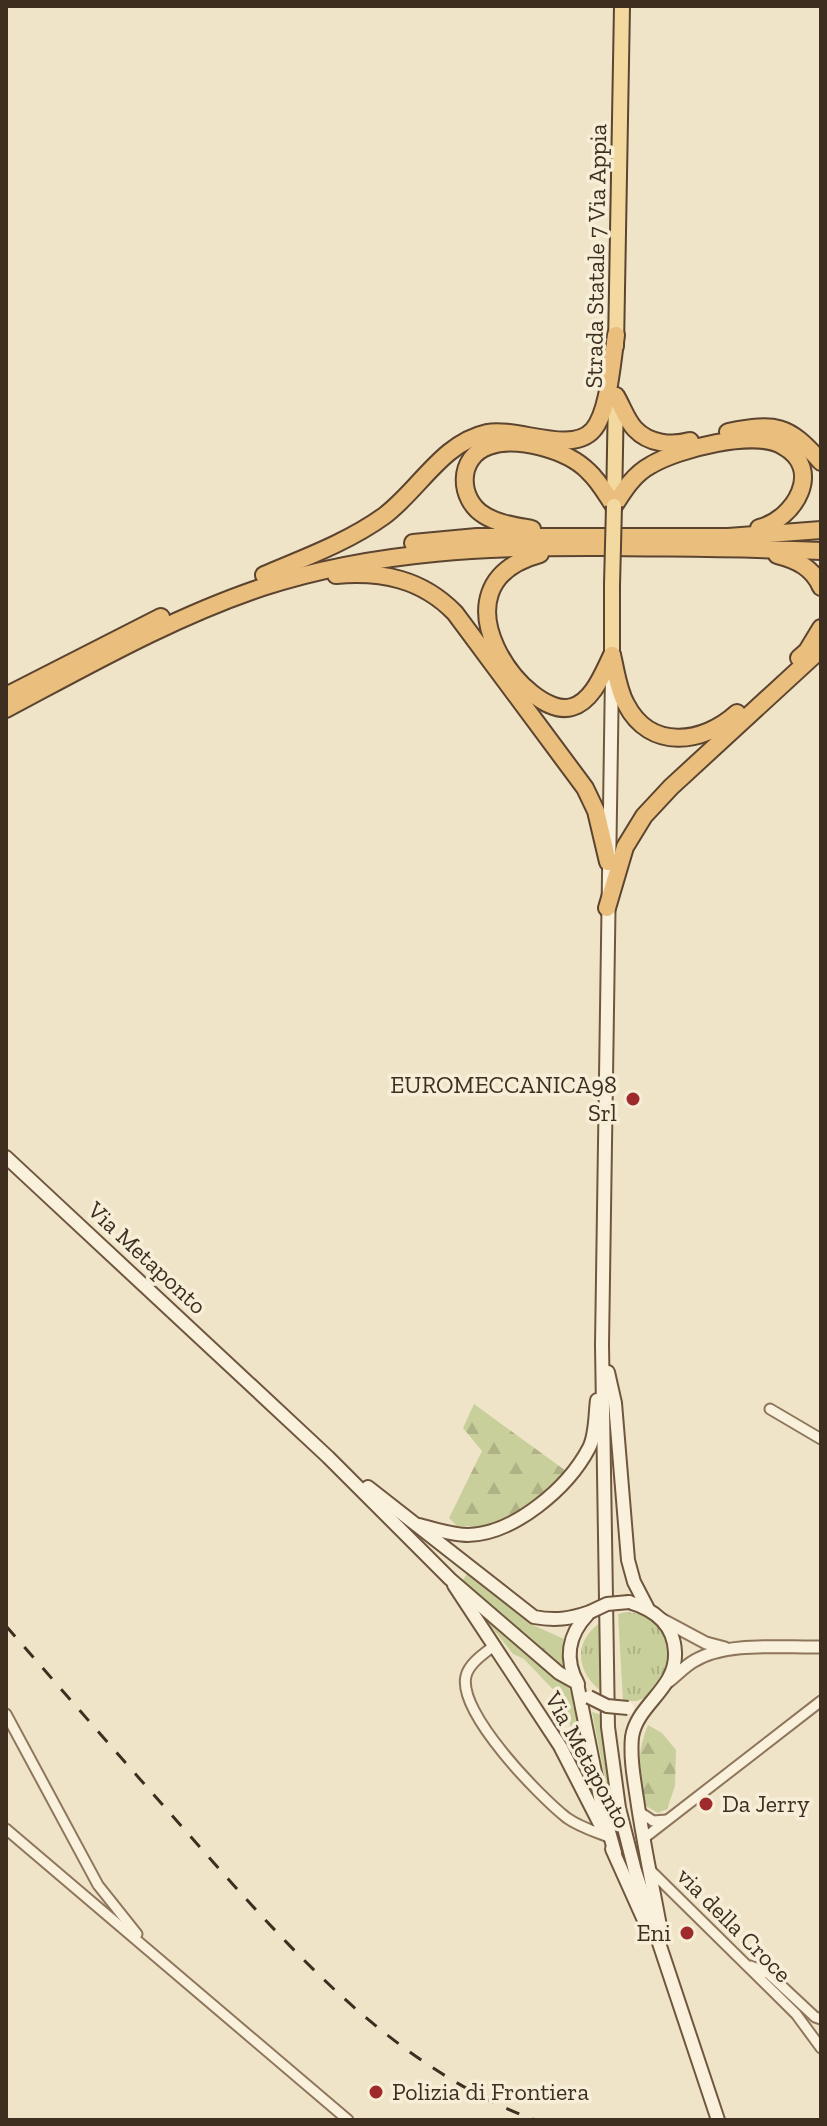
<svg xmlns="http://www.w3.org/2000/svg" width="827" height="2126" font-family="'Zilla Slab',serif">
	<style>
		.grass { fill: url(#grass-tufts) }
		.forest { fill: url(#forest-firs) }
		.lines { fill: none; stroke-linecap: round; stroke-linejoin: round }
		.minor-casing { stroke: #8d765c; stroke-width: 13 }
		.tertiary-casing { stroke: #8d765c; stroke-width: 15 }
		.secondary-casing { stroke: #6f573f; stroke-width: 16 }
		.primary-casing { stroke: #5b4430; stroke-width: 18 }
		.trunk-casing { stroke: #5b4430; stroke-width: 20 }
		.minor { stroke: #faf1dc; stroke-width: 9 }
		.tertiary { stroke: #faf1dc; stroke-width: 11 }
		.secondary { stroke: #faf1dc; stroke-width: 12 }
		.primary { stroke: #f3d9a0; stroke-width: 14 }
		.trunk { stroke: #eabe7c; stroke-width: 16 }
		.rail { stroke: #3d2e20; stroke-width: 3; stroke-dasharray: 14 14; stroke-linecap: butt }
		.secondary-bridge-casing { stroke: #6f573f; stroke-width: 16; stroke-linecap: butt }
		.primary-bridge-casing { stroke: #5b4430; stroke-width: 18; stroke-linecap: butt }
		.secondary-bridge { stroke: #faf1dc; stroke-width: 12 }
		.primary-bridge { stroke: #f3d9a0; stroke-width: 14 }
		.poi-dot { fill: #9e2a2b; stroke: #f7eed8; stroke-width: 3 }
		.labels { text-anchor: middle; stroke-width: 7; stroke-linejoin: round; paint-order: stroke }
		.street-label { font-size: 24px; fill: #3d2e20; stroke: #f7eed8 }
		.poi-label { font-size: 24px; fill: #3d2e20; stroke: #f7eed8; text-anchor: end }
	</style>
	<defs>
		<pattern id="grass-tufts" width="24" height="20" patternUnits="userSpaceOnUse" patternTransform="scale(2)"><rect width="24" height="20" fill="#c9cf9b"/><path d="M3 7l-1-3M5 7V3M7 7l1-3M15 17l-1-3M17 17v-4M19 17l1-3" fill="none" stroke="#aeb285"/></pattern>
		<pattern id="forest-firs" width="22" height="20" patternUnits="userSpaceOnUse" patternTransform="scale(2)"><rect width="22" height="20" fill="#c9cf9b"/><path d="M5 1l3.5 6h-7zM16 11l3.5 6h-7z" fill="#aeb285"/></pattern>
	</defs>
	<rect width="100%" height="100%" fill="#f0e4c8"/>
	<g class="grass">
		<polygon points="467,1574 533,1625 564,1639 562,1668 462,1581"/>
		<polygon points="478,1610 569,1688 577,1705 596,1799 570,1742 572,1731 562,1699 524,1659 513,1654"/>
		<polygon points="626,1612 640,1614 652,1620 662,1630 671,1645 672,1662 654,1694 637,1701 623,1701 618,1614"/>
		<path d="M601 1622 603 1693C577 1673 571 1643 601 1622Z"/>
		<polygon points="592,1712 602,1715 604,1755 615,1813 612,1814"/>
	</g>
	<g class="forest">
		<polygon points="474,1404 566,1471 516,1516 488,1526 457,1526 449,1518 482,1451 463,1428"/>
		<path d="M648 1725 662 1733 676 1750 675 1786 667 1809 658 1813 646 1806C638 1776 636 1754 648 1725Z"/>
	</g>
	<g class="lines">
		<defs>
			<g id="minor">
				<polyline points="770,1409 821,1439"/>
				<path d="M495 1645C485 1653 469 1663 466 1676 457 1712 540 1797 567 1818 578 1826 593 1831 606 1836"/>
				<polyline points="6,1714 98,1885 137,1934"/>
				<polyline points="638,1811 653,1821 667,1820"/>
				<polyline points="6,1829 348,2120"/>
				<polyline points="643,1839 821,1701"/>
				<polyline points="649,1869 796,2014 821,2048"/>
				<polyline points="751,1966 769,1974 815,2017 821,2019"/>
			</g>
			<g id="tertiary">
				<polyline points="663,1620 706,1643 725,1648"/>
				<path d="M669 1681C677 1675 685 1666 694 1661 727 1641 783 1648 821 1647"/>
			</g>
			<g id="secondary">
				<polyline points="612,675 602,1345 608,1727 619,1808 635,1871 718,2120"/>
				<polyline points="6,1157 328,1457 450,1579 559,1673 577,1683 602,1807 615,1853"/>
				<polyline points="608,1372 615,1403 628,1560 634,1582 647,1607"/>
				<path d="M368 1487 534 1617C555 1621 570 1619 590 1612"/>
				<path d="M419 1525C435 1529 452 1535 468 1535 514 1534 568 1488 589 1448 596 1435 595 1415 597 1400"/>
				<polyline points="454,1585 560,1746 604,1832"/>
				<path d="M629 1602C653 1609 674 1624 675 1652 677 1689 637 1704 632 1737 630 1758 634 1779 637 1799 643 1841 652 1883 660 1926"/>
				<path d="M578 1684C564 1659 568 1635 588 1614"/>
				<polyline points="612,1849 647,1927"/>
			</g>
			<g id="primary">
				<polyline points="616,346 622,6"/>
				<polyline points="614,506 616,395"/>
				<polyline points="612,585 612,655"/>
			</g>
			<g id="trunk">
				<path d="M616 396C622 406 627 421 635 429 649 444 672 446 690 441"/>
				<path d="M728 432C776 423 788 424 821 462"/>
				<path d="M532 529C516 526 498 524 484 515 458 499 457 457 489 446 517 436 567 450 588 471 599 481 606 494 614 506 624 490 634 474 651 465 678 449 754 429 783 446 824 469 795 519 759 528"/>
				<polyline points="413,543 477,537 728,537 821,530"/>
				<path d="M540 554C425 585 527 721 572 707 593 701 603 673 612 655"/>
				<path d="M777 555C797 560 813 568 821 587"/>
				<path d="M264 575C304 558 348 542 384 516 419 490 442 443 487 433 517 427 571 455 593 430 609 412 612 360 616 335"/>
				<path d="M336 575C382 571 422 579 455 613L585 788 596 811 608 862"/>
				<path d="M612 655C616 671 618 690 626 704 650 751 703 744 737 713"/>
				<polyline points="799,658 807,651 821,628"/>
				<polyline points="6,696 161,617"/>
				<path d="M6 709C89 665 173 617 263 587 377 550 495 546 615 547 684 548 752 548 821 551"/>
				<polyline points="607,908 625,847 644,816 671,787 821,649"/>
			</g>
		</defs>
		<use href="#minor" class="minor-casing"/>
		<use href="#tertiary" class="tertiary-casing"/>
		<use href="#secondary" class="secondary-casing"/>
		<use href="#primary" class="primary-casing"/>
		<use href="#trunk" class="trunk-casing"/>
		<use href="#minor" class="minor"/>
		<use href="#tertiary" class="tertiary"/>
		<use href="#secondary" class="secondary"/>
		<use href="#primary" class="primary"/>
		<use href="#trunk" class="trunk"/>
		<path class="rail" d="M6 1626C67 1696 129 1767 191 1837 289 1948 392 2067 535 2120"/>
		<defs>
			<g id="secondary-bridge">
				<polyline points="590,1612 607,1604 629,1602"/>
				<polyline points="589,1697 607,1706 628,1708"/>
			</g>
			<polyline id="primary-bridge" points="612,585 614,506"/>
		</defs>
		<use href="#secondary-bridge" class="secondary-bridge-casing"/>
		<use href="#primary-bridge" class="primary-bridge-casing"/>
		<use href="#secondary-bridge" class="secondary-bridge"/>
		<use href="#primary-bridge" class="primary-bridge"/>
	</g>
	<g class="poi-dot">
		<circle cx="633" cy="1099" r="8"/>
		<circle cx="706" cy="1804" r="8"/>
		<circle cx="687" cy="1933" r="8"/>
		<circle cx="376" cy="2092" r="8"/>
	</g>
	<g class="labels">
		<g class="street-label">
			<text transform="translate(596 256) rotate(-89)" y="8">Strada Statale 7 Via Appia</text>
			<text transform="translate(147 1258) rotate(43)" y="8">Via Metaponto</text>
			<text transform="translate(588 1760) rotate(61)" y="8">Via Metaponto</text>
			<text transform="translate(734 1925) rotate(45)" y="8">via della Croce</text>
		</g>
		<g class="poi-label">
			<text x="617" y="1093">EUROMECCANICA98<tspan x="617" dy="28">Srl</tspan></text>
			<text x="722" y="1812" text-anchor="start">Da Jerry</text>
			<text x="671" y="1941">Eni</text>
			<text x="392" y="2100" text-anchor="start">Polizia di Frontiera</text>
		</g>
	</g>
	<rect width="827" height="2126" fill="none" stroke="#3d2e20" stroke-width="16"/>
</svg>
